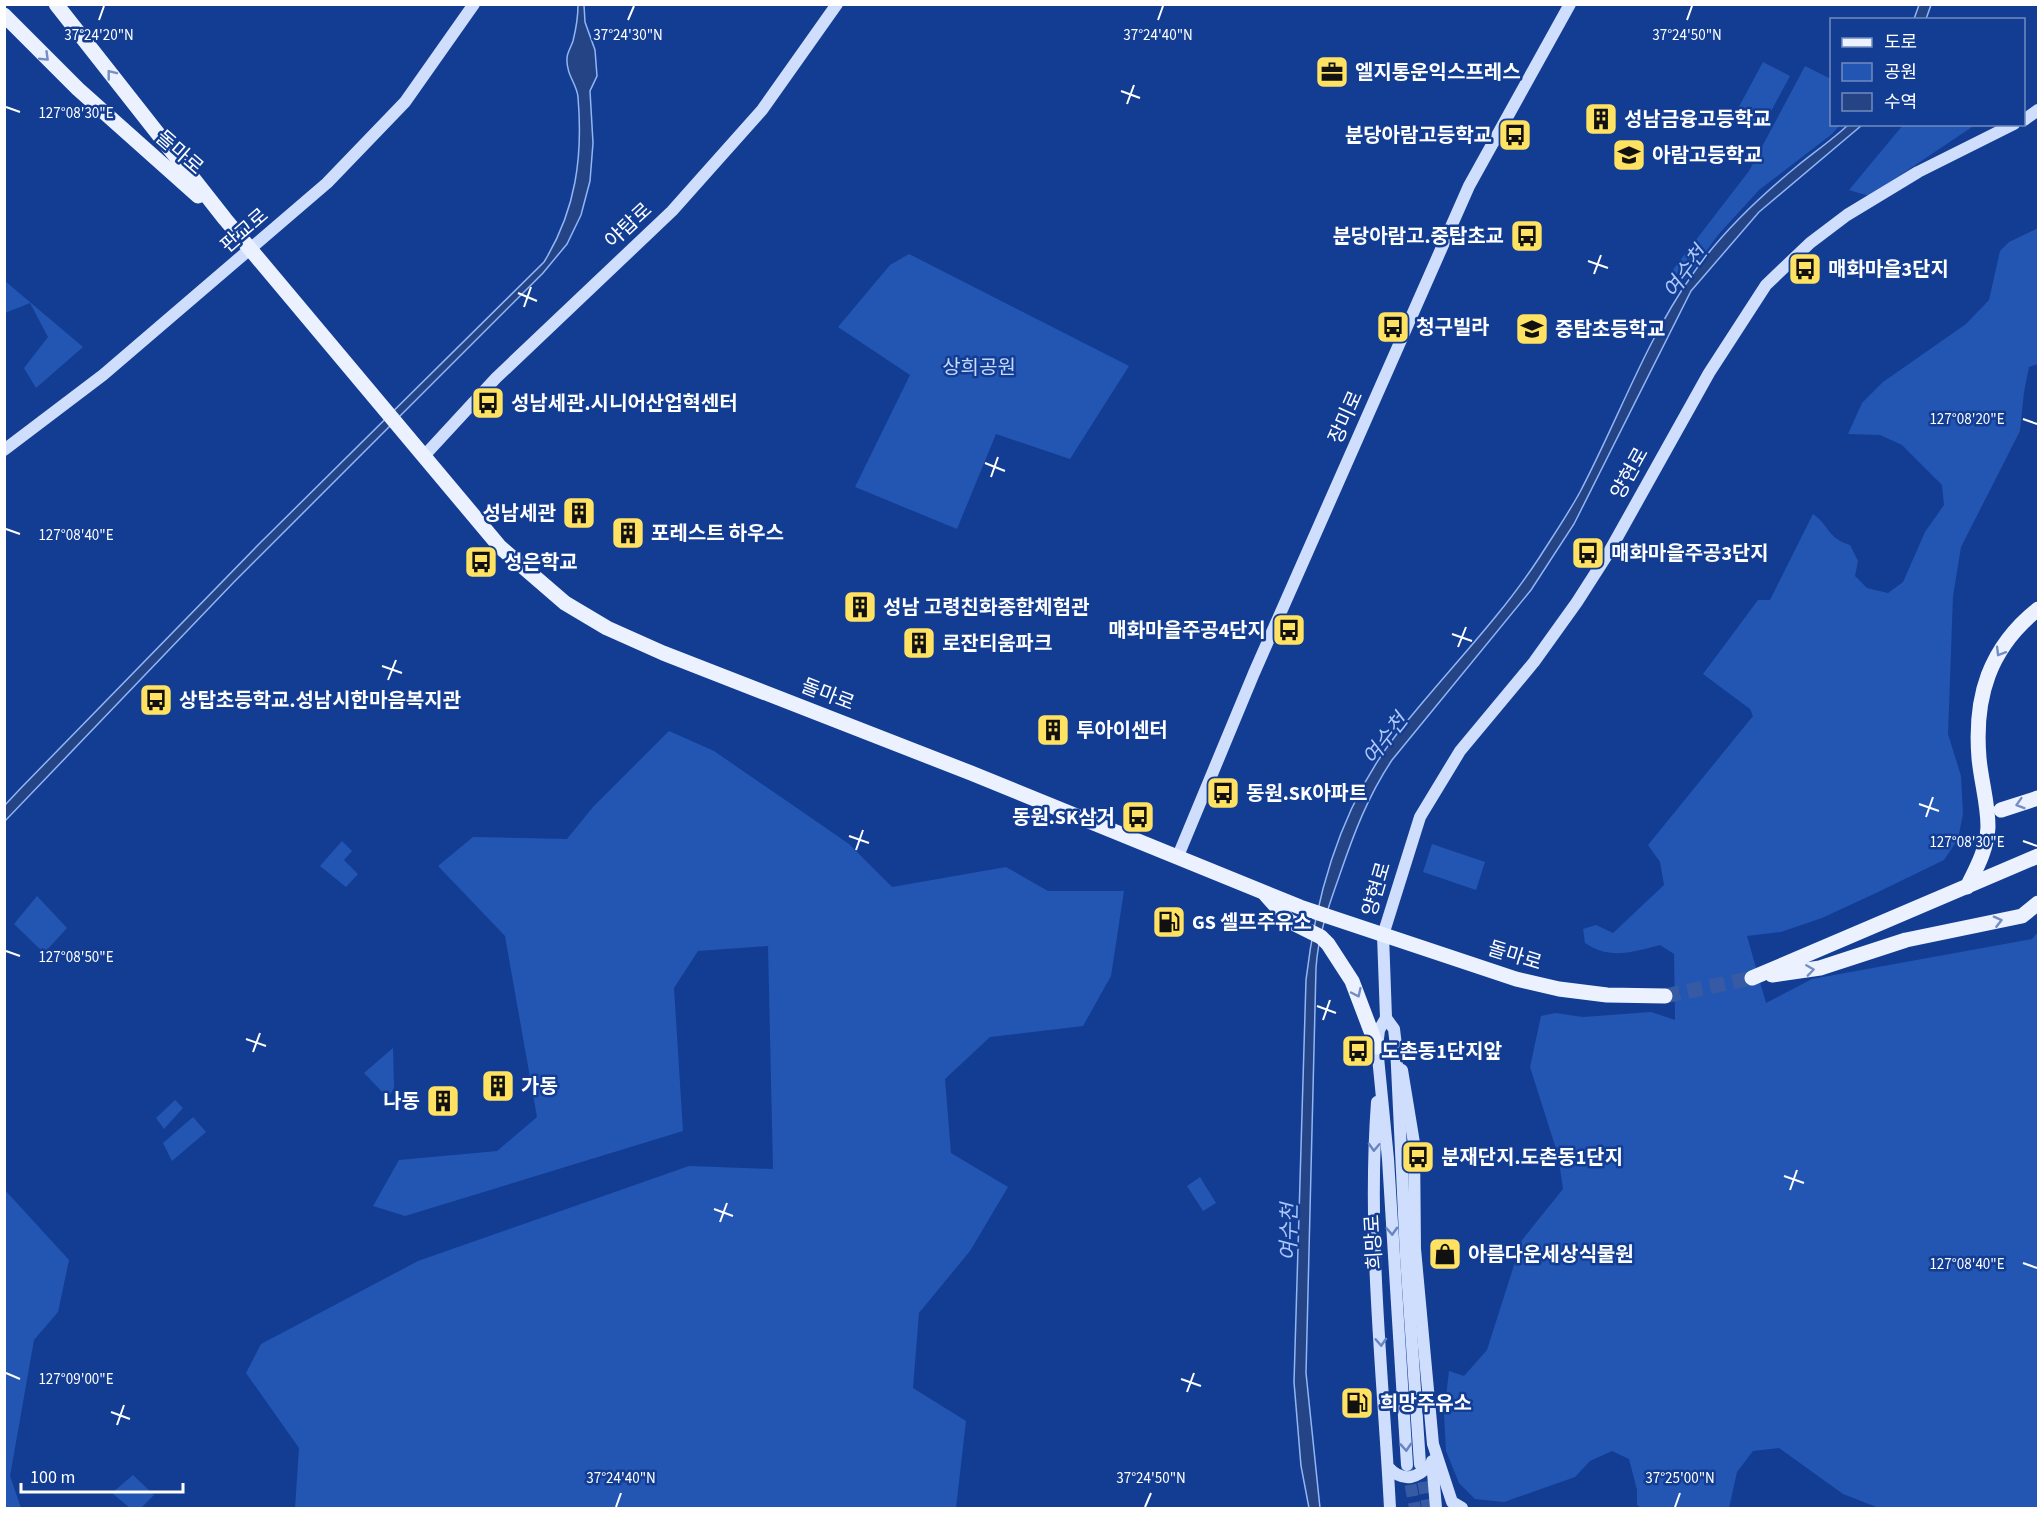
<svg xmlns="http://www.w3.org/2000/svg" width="2043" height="1513" font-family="'Source Sans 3','Noto Sans KR',sans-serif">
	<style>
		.green { fill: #2355b3 }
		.water { fill: #254485; stroke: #91b6f6; stroke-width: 1.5 }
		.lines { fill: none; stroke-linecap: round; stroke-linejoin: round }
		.secondary-tunnel { stroke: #365aa3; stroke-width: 12; stroke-dasharray: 12 6; stroke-linecap: butt }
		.primary-tunnel { stroke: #365aa3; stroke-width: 15; stroke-dasharray: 15 8; stroke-linecap: butt }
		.secondary { stroke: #cfdefc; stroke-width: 12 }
		.primary { stroke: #ebf1ff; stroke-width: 15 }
		.oneway { stroke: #748ec4 }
		.oneway2 { stroke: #6785c2 }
		.ticks { fill: none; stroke: #fff; stroke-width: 2 }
		.labels { text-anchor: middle; stroke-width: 5; stroke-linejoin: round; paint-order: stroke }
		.poi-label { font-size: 20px; font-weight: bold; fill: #fff; stroke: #123d93; text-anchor: start }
		.street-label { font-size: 20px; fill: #fff; stroke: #123d93 }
		.park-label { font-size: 20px; fill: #c7dafd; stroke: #123d93 }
		.water-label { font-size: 21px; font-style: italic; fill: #acc7fa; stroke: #123d93 }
		.ticks-label { font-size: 15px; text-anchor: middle; fill: #fff; stroke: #123d93; stroke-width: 5; stroke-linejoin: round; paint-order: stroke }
	</style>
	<rect width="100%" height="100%" fill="#123d93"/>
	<g class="green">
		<polygon points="1763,62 1790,76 1762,128 1735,114"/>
		<polygon points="1805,66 1831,79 1832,124 1840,125 1832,134 1759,190 1718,235 1685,280 1672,271 1749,171"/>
		<polygon points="1966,124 1972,127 1869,196 1849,190 1903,125"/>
		<path d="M2038 228V364L2029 367 2024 392 2020 431 1961 547 1953 596 1948 734 1961 776 1963 814 1958 839 1944 860 1876 893 1822 918 1781 932 1747 936 1766 1003 1812 979 2032 939 2038 932V1508H1879L1843 1494 1779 1448 1753 1451 1737 1472 1729 1508H1641L1637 1505V1490L1629 1459 1612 1451 1590 1461 1575 1477 1504 1502 1475 1499 1459 1483 1446 1451 1444 1414 1449 1371 1464 1376 1487 1350 1522 1240 1563 1189 1558 1155 1530 1067 1541 1016 1555 1013 1583 1017 1651 1012 1675 1020 1674 954 1660 945C1633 952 1610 960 1585 943L1583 929 1596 925 1613 933 1664 885 1660 862 1648 845 1753 716 1750 709 1703 674 1758 600H1770L1813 514C1831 527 1826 537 1850 545L1858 561 1855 576 1867 588 1888 593 1903 582 1925 532 1944 505 1942 485 1902 445 1880 435 1848 434 1862 403 1883 382 1966 324 1989 300 2000 251 2009 242Z"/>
		<polygon points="909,254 1129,366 1070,459 996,434 957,529 855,487 910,375 838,327 890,265"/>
		<polygon points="5,281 83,347 36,388 24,368 48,337 30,303 5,313"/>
		<polygon points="669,731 714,751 849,844 892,887 1006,867 1048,891 1124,891 1111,976 1083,1026 990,1037 945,1079 951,1153 1008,1187 970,1251 919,1313 913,1388 966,1421 956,1508 295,1508 299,1448 246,1373 261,1344 418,1261 689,1166 773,1169 768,946 698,951 674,988 683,1131 405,1216 373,1206 399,1160 497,1151 537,1117 505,936 438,866 473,837 567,839 593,807"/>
		<polygon points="342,841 352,851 344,860 358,874 346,887 320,866"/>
		<polygon points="1432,844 1485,862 1476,890 1423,872"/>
		<polygon points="37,896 67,928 44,953 14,924"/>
		<polygon points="393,1048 394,1088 388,1098 364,1073"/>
		<polygon points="175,1100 183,1108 164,1129 156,1118"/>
		<polygon points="193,1117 206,1132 172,1161 163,1143"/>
		<polygon points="1200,1177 1216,1203 1203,1211 1187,1186"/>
		<polygon points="4,1189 69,1260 58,1312 34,1340 10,1476 21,1508 5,1508"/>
		<polygon points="133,1475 154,1495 141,1508 130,1508 112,1493"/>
	</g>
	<g class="water">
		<path d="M578 5H584L585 22 595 50 597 76 590 91 593 143 590 181 581 215 567 244 543 273 234 582 5 821V805L20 789 259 544 544 262C576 210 583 157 578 97 577 84 566 75 567 58 567 53 571 47 573 41 576 29 578 17 578 5Z"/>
		<polygon points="1919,5 1931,5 1926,19 1914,19"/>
		<path d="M1848 125H1862L1759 212 1691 291 1574 524 1531 590 1392 760C1368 796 1354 833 1340 874 1329 905 1318 935 1316 968L1306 1373 1320 1508H1309L1301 1466 1294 1382 1306 980C1316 894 1342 805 1396 735 1443 675 1497 622 1539 558 1553 536 1568 514 1580 492 1618 420 1645 342 1692 275 1720 234 1757 199 1796 167 1813 153 1832 140 1848 125Z"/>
	</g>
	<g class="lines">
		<g class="secondary-tunnel">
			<polyline points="1420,1464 1428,1508"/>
			<polyline points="1407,1467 1415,1508"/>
		</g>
		<polyline class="primary-tunnel" points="1665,996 1752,978"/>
		<g class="secondary">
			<polyline points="2024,120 2038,110"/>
			<polyline points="4,450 103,375 327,183 405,102 474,4"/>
			<polyline points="424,456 496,378 672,211 762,110 837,4"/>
			<polyline points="1178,856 1254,673 1469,186 1570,4"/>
			<polyline points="1386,1018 1379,1030 1377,1047 1388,1159 1407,1465"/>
			<polyline points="1402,1070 1414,1143 1415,1249 1433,1444 1452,1502 1462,1508"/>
			<path d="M1377 1102C1367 1237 1383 1374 1390 1508"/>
			<polyline points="1432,1461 1436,1508"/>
			<polyline points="1420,1464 1406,1256 1396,1046 1394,1029 1386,1018 1383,935 1420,817 1460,751 1534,662 1577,602 1609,552 1709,373 1766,285 1810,243 1847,215 1918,172 2014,124"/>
			<path d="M1388 1467C1404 1484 1418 1478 1432 1463"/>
		</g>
		<g class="primary">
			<polyline points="56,4 225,219 500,547 565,603 607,628 663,653 971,773 1300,907 1516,979 1559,989 1607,995 1665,996"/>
			<polyline points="4,15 78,89 198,196"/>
			<polyline points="2001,810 2038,798"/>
			<path d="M1967 887C1977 867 1987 849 1988 827 1988 803 1981 781 1979 758 1974 697 1989 648 2038 609"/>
			<polyline points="1266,895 1289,921 1321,937 1328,944 1352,981 1377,1047"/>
			<polyline points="1772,975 1820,968 1906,940 2022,916 2038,903"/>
			<polyline points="1752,978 2038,856"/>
		</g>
	</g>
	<defs><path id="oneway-chevron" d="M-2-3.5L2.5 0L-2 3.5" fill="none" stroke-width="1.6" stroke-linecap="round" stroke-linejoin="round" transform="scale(1.5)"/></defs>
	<g class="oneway">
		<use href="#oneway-chevron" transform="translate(45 57) rotate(44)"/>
		<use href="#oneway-chevron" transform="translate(111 74) rotate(-128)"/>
		<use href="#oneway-chevron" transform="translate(2000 652) rotate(121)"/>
		<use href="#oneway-chevron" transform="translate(2020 804) rotate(163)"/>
		<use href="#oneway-chevron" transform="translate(1998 921) rotate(-14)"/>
		<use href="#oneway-chevron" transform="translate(1810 970) rotate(-8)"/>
		<use href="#oneway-chevron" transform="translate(1357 993) rotate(65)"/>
	</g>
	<g class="oneway2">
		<use href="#oneway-chevron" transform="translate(1374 1147) rotate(92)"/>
		<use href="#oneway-chevron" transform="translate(1392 1231) rotate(87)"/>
		<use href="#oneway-chevron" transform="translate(1381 1342) rotate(87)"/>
		<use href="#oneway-chevron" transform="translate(1406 1447) rotate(86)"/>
	</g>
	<path class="ticks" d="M99 20 104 6M628 20 634 6M1158 20 1163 6M1687 20 1692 6M1121 91 1140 98M1127 104 1134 85M6 107 20 112M1588 261 1608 268M1594 274 1601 255M518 293 537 301M524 307 531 287M2023 419 2037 424M985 463 1005 471M991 477 998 457M6 529 20 534M1452 634 1472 641M1458 647 1466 627M382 666 402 673M388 680 396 660M1919 804 1939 811M1926 817 1933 797M849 836 869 843M2023 841 2037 846M856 850 863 830M6 951 20 956M1317 1006 1336 1013M1323 1020 1330 1000M246 1039 266 1046M253 1052 260 1033M1784 1176 1804 1183M1790 1190 1797 1170M714 1209 733 1216M720 1222 727 1203M2023 1263 2037 1268M6 1373 20 1379M1181 1379 1201 1386M1187 1392 1194 1373M111 1412 130 1419M117 1425 124 1405M616 1507 621 1493M1145 1507 1151 1493M1675 1507 1680 1493"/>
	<defs>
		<symbol id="office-square" viewBox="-11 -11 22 22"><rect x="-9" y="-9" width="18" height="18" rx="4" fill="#ffe261" stroke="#123d93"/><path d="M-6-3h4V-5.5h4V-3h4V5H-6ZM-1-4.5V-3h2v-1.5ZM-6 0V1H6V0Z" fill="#111"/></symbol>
		<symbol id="building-square" viewBox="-11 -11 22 22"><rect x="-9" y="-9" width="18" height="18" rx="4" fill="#ffe261" stroke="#123d93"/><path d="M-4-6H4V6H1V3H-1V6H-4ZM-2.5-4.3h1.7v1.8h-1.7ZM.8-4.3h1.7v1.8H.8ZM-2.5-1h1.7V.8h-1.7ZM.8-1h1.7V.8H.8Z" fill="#111"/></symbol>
		<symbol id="bus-square" viewBox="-11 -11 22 22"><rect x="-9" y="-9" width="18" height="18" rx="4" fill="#ffe261" stroke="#123d93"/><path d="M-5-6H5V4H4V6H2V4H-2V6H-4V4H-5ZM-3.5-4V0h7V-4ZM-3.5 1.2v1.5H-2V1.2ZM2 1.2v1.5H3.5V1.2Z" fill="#111"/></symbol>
		<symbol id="school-square" viewBox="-11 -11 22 22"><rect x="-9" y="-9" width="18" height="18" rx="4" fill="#ffe261" stroke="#123d93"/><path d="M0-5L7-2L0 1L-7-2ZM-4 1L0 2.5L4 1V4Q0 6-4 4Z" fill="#111"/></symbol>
		<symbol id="fuel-square" viewBox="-11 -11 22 22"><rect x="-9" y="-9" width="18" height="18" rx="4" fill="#ffe261" stroke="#123d93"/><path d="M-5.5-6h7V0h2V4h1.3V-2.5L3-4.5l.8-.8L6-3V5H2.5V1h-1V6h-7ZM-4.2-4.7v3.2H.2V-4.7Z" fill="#111"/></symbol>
		<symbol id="shop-square" viewBox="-11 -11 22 22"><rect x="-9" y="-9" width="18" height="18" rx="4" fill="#ffe261" stroke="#123d93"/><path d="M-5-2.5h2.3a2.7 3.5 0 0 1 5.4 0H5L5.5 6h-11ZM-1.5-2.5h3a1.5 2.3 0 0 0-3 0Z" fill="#111"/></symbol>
	</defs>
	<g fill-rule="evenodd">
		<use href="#office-square" x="1313" y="53" width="38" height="38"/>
		<use href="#building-square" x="1582" y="100" width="38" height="38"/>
		<use href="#bus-square" x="1496" y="116" width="38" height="38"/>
		<use href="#school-square" x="1610" y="136" width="38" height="38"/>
		<use href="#bus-square" x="1508" y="217" width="38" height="38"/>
		<use href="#bus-square" x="1786" y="250" width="38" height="38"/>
		<use href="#bus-square" x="1374" y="308" width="38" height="38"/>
		<use href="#school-square" x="1513" y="310" width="38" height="38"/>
		<use href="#bus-square" x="469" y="384" width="38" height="38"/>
		<use href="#building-square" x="560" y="494" width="38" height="38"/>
		<use href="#building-square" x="609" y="514" width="38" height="38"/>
		<use href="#bus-square" x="1569" y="534" width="38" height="38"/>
		<use href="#bus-square" x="462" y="543" width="38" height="38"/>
		<use href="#building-square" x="841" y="588" width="38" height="38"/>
		<use href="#bus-square" x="1270" y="611" width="38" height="38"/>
		<use href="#building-square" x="900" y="624" width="38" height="38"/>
		<use href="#bus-square" x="137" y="681" width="38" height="38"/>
		<use href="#building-square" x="1034" y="711" width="38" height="38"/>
		<use href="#bus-square" x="1204" y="774" width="38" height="38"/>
		<use href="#bus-square" x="1119" y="798" width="38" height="38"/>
		<use href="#fuel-square" x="1150" y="903" width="38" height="38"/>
		<use href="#bus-square" x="1339" y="1032" width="38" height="38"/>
		<use href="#building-square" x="479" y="1067" width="38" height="38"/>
		<use href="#building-square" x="424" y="1082" width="38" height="38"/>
		<use href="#bus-square" x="1399" y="1138" width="38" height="38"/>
		<use href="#shop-square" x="1426" y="1235" width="38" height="38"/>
		<use href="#fuel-square" x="1338" y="1384" width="38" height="38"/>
	</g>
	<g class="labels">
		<g class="poi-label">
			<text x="1355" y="79">엘지통운익스프레스</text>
			<text x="1624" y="126">성남금융고등학교</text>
			<text x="1492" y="142" text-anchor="end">분당아람고등학교</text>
			<text x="1652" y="162">아람고등학교</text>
			<text x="1504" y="243" text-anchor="end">분당아람고.중탑초교</text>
			<text x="1828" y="276">매화마을3단지</text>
			<text x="1416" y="334">청구빌라</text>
			<text x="1555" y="336">중탑초등학교</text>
			<text x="511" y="410">성남세관.시니어산업혁센터</text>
			<text x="556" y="520" text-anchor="end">성남세관</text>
			<text x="651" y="540">포레스트 하우스</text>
			<text x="1611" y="560">매화마을주공3단지</text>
			<text x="504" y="569">성은학교</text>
			<text x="883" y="614">성남 고령친화종합체험관</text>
			<text x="1266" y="637" text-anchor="end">매화마을주공4단지</text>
			<text x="942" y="650">로잔티움파크</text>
			<text x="179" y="707">상탑초등학교.성남시한마음복지관</text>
			<text x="1076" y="737">투아이센터</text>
			<text x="1246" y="800">동원.SK아파트</text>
			<text x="1115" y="824" text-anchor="end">동원.SK삼거</text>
			<text x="1192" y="929">GS 셀프주유소</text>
			<text x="1381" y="1058">도촌동1단지앞</text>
			<text x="521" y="1093">가동</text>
			<text x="420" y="1108" text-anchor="end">나동</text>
			<text x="1441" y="1164">분재단지.도촌동1단지</text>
			<text x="1468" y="1261">아름다운세상식물원</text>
			<text x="1380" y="1410">희망주유소</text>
		</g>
		<g class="street-label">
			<text transform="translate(180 152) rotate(41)" y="7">돌마로</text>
			<text transform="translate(628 225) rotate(-43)" y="7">야탑로</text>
			<text transform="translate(244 230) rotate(-41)" y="7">판교로</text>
			<text transform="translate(1345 417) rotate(-66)" y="7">장미로</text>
			<text transform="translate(1629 473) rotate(-61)" y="7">양현로</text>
			<text transform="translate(828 694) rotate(21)" y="7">돌마로</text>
			<text transform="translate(1376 889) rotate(-74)" y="7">양현로</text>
			<text transform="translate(1515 955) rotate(17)" y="7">돌마로</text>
			<text transform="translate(1373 1242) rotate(-93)" y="7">희망로</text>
		</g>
		<g class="park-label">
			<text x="979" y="374">상희공원</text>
		</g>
		<g class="water-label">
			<text transform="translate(1685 272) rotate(-54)" y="7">여수천</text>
			<text transform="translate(1385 739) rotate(-52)" y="7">여수천</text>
			<text transform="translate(1289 1232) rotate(-89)" y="7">여수천</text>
		</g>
	</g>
	<g class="ticks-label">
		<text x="628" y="40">37°24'30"N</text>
		<text x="1158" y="40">37°24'40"N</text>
		<text x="1687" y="40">37°24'50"N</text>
		<text x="99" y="40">37°24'20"N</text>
		<text x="76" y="118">127°08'30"E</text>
		<text x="1967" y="424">127°08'20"E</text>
		<text x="76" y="540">127°08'40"E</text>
		<text x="1967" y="847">127°08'30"E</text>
		<text x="76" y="962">127°08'50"E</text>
		<text x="1967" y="1269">127°08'40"E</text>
		<text x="76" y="1384">127°09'00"E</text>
		<text x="621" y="1483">37°24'40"N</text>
		<text x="1151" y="1483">37°24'50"N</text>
		<text x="1680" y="1483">37°25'00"N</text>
	</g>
	<rect width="2043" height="1513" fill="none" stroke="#ffffff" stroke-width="12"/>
	<rect x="1830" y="18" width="195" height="108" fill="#123d93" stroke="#718bbe" stroke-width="1.5"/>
	<rect x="1842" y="38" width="30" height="9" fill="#ebf1ff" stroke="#718bbe" stroke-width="1.5"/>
	<text x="1884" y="48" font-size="18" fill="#ffffff">도로</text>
	<rect x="1842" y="63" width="30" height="18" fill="#2355b3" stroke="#718bbe" stroke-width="1.5"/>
	<text x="1884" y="78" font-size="18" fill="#ffffff">공원</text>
	<rect x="1842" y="93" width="30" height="18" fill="#254485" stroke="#718bbe" stroke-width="1.5"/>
	<text x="1884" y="108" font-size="18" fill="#ffffff">수역</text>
	<path d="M21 1483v9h162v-9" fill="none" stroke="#ffffff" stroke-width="3"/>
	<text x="30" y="1483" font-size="18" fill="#ffffff" stroke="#123d93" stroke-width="4.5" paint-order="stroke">100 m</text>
</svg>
